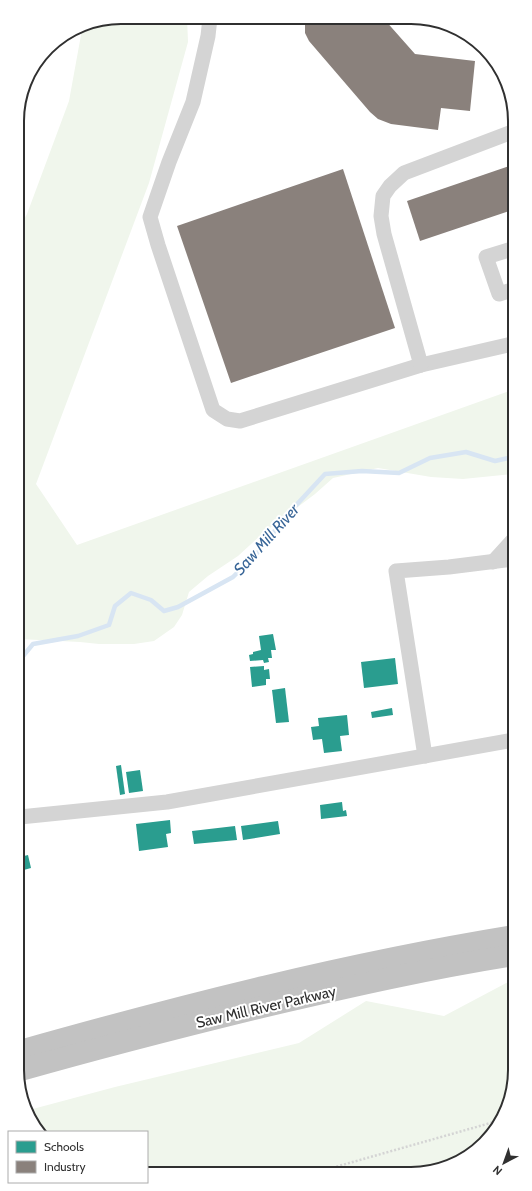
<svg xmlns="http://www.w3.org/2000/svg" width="532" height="1191" font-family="Cabin,sans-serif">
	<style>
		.green { fill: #f0f6ec }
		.schools { fill: #2a9d8f }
		.industry { fill: #8a817c }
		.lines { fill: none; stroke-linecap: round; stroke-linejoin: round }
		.stream { stroke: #d8e5f3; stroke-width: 4.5 }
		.path { stroke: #d4d4d4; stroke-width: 2.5; stroke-dasharray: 2 2; stroke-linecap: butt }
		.minor { stroke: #d4d4d4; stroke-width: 15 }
		.highway { stroke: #c2c2c2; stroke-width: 22 }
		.labels { text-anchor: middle; stroke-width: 4; stroke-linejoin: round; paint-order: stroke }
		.street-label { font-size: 15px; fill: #303030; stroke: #fff }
		.water-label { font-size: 16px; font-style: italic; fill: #386597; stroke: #fff }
		.rim { fill: none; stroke: #303030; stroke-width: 2 }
	</style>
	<rect width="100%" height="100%" fill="#fff"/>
	<g class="green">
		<polygon points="121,17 187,17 188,42 149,183 36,484 77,545 512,390 513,474 463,479 431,477 378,468 333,478 315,494 262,534 238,556 208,576 189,592 182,615 174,627 154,641 134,644 99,644 80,642 19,639 18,230 27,214 69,101 83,24"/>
		<polygon points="19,656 24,673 19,701"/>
		<polygon points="514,979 515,1077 507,1110 489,1138 438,1170 147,1172 147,1132 42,1132 29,1110 115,1087 299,1043 366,1001 444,1016"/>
	</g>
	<g class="schools">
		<polygon points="273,634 276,650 271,650 272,658 268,658 269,662 264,663 263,660 250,661 249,655 253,654 253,652 261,650 259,636"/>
		<polygon points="395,658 398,684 364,688 361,662"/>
		<polygon points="264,666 264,670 269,669 270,679 266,679 266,685 252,687 250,667"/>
		<polygon points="285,688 289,722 276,723 272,690"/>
		<polygon points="392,708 393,715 372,718 371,712"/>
		<polygon points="347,715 349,735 340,736 342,751 324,753 322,739 313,740 311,727 319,726 318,718"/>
		<polygon points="121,765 125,794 120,795 116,766"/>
		<polygon points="140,770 143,791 129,793 126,772"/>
		<polygon points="342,802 343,811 346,810 347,816 321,819 320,805"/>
		<polygon points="170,820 171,833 166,834 168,847 139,851 136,824"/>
		<polygon points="278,821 280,834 243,840 241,826"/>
		<polygon points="235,826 237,840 194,844 192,831"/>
		<polygon points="28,855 31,868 20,871 20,857"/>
	</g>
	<g class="industry">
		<polygon points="305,18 384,19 415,54 475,61 470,111 441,108 438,130 391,124 378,119 370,112 309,41 305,33"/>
		<polygon points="512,165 512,210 420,241 407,201"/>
		<polygon points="343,169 395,328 231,383 177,226"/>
	</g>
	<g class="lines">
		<polyline class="stream" points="19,661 33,644 78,636 109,625 115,606 131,593 151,600 164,611 178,607 233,577 259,551 287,515 325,474 362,471 399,473 430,458 466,452 495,461 513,457"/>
		<polyline class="path" points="321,1171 501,1120"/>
		<g class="minor">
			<polyline points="210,18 208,36 193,102 169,162 150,217 158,245 213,410 227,419 240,421 421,365 512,344"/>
			<polyline points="512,249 486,257 499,294 512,290"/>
			<polyline points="421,365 384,234 381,216 383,196 390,186 404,173 512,132"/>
			<polyline points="493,562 513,540"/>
			<polyline points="425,756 396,571 449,567 513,559"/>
			<polyline points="20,817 167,802 514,740"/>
		</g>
		<g class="highway">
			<path d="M20 1051C183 1005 348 963 514 936"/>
			<path d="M21 1070C102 1047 184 1026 266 1006 348 987 431 968 514 955"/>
		</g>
	</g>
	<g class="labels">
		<g class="street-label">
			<text transform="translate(266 1007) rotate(-13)" y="5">Saw Mill River Parkway</text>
		</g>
		<g class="water-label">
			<text transform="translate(266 539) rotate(-48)" y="6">Saw Mill River</text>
		</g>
	</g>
	<path d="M0 0H532V1191H0ZM121 24H411A97 97 0 0 1 508 121V1070A97 97 0 0 1 411 1167H121A97 97 0 0 1 24 1070V121A97 97 0 0 1 121 24Z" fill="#fff" fill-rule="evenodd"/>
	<path class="rim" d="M121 24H411A97 97 0 0 1 508 121V1070A97 97 0 0 1 411 1167H121A97 97 0 0 1 24 1070V121A97 97 0 0 1 121 24Z"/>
	<rect x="8" y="1131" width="140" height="52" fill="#ffffff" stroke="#acacac"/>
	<rect x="16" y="1141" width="20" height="12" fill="#2a9d8f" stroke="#acacac"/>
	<text x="44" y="1151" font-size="12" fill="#303030">Schools</text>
	<rect x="16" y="1161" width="20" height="12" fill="#8a817c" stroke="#acacac"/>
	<text x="44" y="1171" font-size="12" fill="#303030">Industry</text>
	<g transform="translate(504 1163) rotate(221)" stroke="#ffffff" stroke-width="3" paint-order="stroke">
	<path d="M0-3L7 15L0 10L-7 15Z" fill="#303030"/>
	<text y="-6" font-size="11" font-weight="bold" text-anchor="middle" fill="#303030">N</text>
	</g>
</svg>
